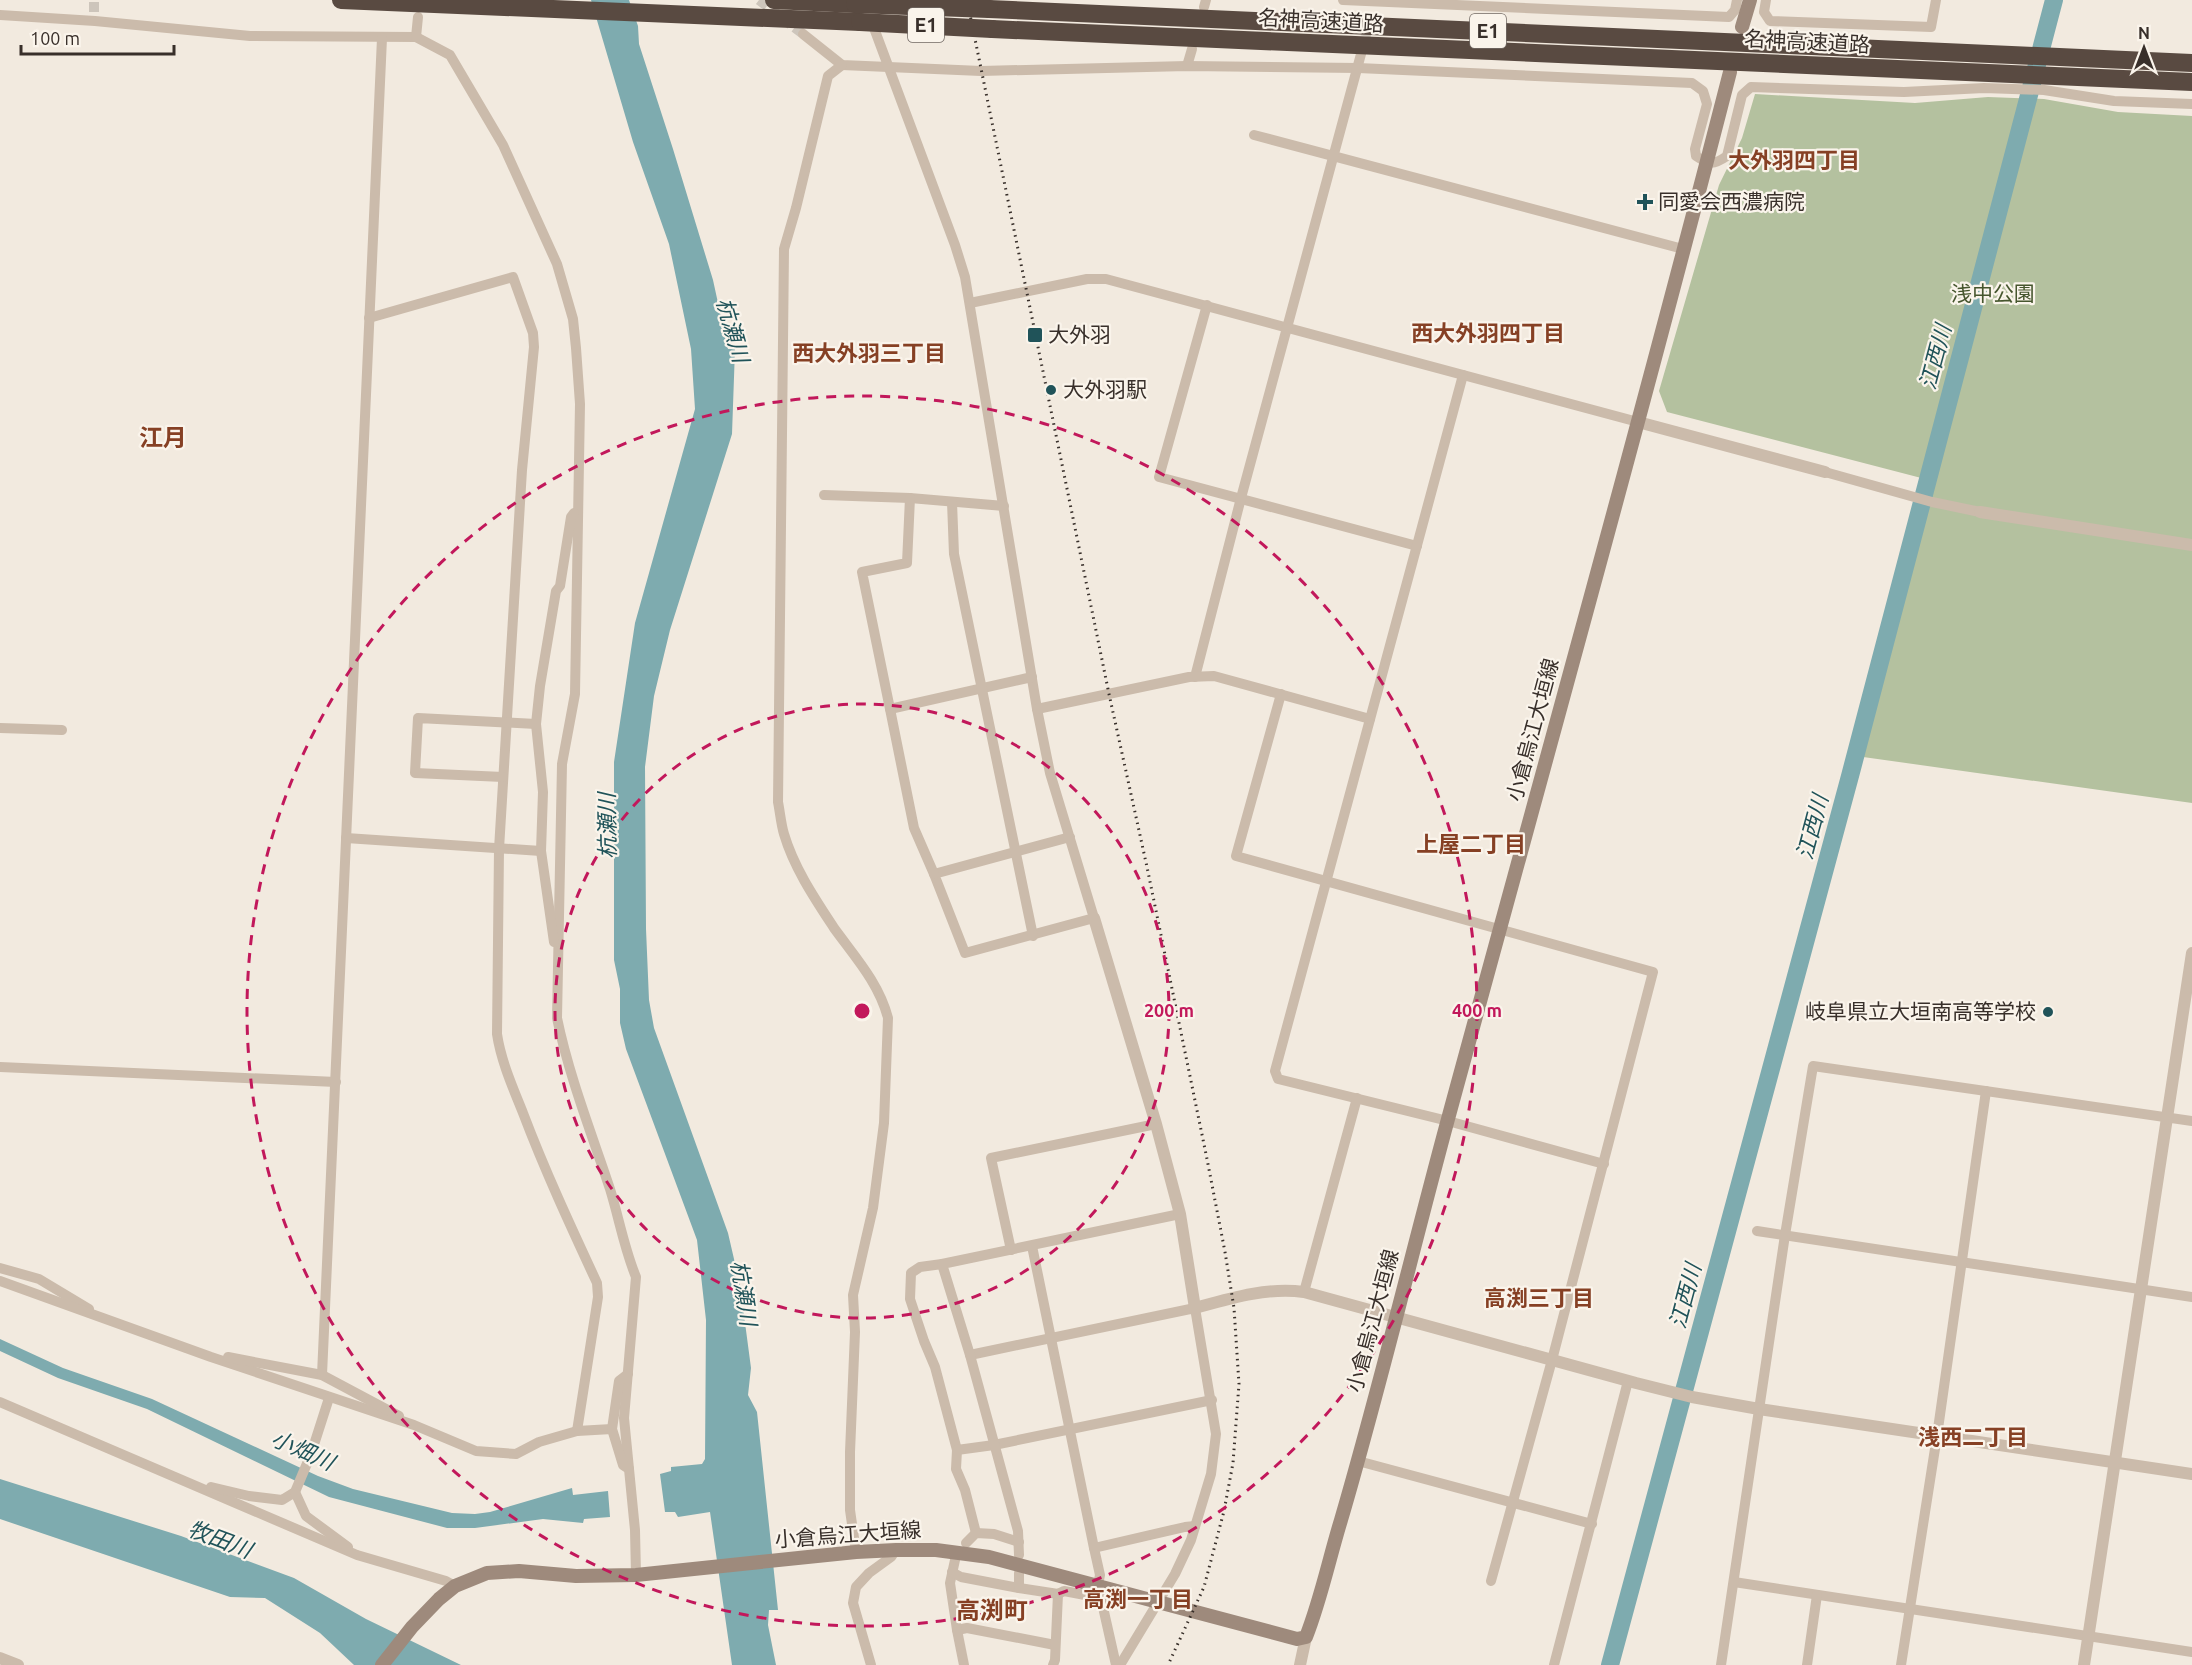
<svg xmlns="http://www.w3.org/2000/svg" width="2192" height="1665" font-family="Ubuntu,'Noto Sans JP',sans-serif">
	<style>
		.green { fill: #b4c19f }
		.water { fill: #7eabaf }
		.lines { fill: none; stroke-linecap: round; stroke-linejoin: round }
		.river { stroke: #7eabaf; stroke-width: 18 }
		.minor-tunnel { stroke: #cdc5bb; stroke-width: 10; stroke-dasharray: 10 5; stroke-linecap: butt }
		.minor { stroke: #cbbbab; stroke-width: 10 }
		.tertiary { stroke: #cbbbab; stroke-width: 12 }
		.secondary { stroke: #9e8a7c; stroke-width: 14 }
		.motorway { stroke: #594a41; stroke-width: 18 }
		.rail { stroke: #382f2a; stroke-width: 3; stroke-dasharray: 1.5 4.5; stroke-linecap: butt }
		.motorway-bridge { stroke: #594a41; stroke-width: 18 }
		.ring { fill: none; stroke: #c2185b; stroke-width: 3; stroke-dasharray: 10 8 }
		.poi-dot { fill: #205359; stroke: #faf4eb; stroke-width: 2 }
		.labels { text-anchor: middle; stroke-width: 4.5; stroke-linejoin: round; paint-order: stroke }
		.shield { fill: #faf4eb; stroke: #726a64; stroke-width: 1.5 }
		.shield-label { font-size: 20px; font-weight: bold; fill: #382f2a }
		.street-label { font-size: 21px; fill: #382f2a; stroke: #faf4eb }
		.poi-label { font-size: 21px; fill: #382f2a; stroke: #faf4eb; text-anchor: start }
		.park-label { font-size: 21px; fill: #46562e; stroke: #faf4eb }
		.neighbourhood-label { font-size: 22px; font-weight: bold; fill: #864024; stroke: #faf4eb }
		.water-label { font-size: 22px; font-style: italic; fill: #205359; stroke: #faf4eb }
		.quarter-label { font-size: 24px; font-weight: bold; fill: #864024; stroke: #faf4eb }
		.centre { fill: #c2185b; stroke: #faf4eb; stroke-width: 3 }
		.ring-label { font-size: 18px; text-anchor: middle; font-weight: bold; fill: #c2185b; stroke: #faf4eb; stroke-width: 4.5; stroke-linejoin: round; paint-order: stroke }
	</style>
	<rect width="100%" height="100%" fill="#f2eadf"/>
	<polygon class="green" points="1755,94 1915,103 1988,97 2044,99 2118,112 2192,116 2192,803 1856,756 1929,480 1667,412 1659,391 1719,185 1742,138"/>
	<g class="water">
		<polygon points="591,0 629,0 638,26 639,44 673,149 713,280 728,349 735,349 732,434 670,630 654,696 645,767 646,929 649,1000 654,1028 728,1233 740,1285 751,1368 748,1395 757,1412 778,1610 769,1610 768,1625 776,1665 732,1665 710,1512 678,1517 675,1512 665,1512 660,1474 671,1471 671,1467 702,1464 705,1459 706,1320 697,1240 626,1049 620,1023 620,989 614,960 614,762 635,623 695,409 691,349 669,244 633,142"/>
		<polygon points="0,1339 63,1368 152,1399 318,1476 353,1489 452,1513 475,1514 490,1512 572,1488 573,1495 608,1491 610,1517 584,1519 583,1523 543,1519 475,1528 447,1528 329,1497 147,1409 58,1378 0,1351"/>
		<polygon points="0,1479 181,1536 294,1578 366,1619 461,1665 354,1665 320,1633 265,1598 230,1597 0,1519"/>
	</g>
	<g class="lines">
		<polyline class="river" points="1610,1665 1850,776 2054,0"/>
		<g class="minor-tunnel">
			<polyline points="759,0 803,34"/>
			<polyline points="94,12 94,0"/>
			<polyline points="1362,51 1371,14"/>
		</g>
		<g class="minor">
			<polyline points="1343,0 1729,17 1735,10 1737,0"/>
			<polyline points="1766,0 1764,12 1770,21 1931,27 1936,0"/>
			<polyline points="1204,7 1206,0"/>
			<path d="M0 15 95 21 250 36 416 37 450 55 503 145 557 264 573 319 576 348 580 404 575 694 562 764 557 1018C569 1076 591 1132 610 1189 619 1218 624 1248 636 1277L624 1418 629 1469"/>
			<polyline points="871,20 955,245 965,277 1037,709 1050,773 1094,918 965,953 934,874 1070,837"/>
			<path d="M803 34 842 65 981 71 1187 66 1358 68 1692 83 1703 91 1707 104 1695 149 1696 156C1709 165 1714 165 1727 156L1742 95 1751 87 1904 92 1984 88 2044 90 2114 101 2192 104"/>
			<polyline points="416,37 418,17"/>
			<path d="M842 65 828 76 796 208 784 249 778 802C780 812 781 824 784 834 794 868 815 899 834 928 855 957 879 983 888 1018L884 1123 873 1208 853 1295 855 1332 850 1452V1510L856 1552"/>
			<polyline points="1187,66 1192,49"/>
			<polyline points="1254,135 1683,249"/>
			<polyline points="970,303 1087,279 1106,279 1638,422"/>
			<polyline points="1207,305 1159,477 1417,546"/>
			<path d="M369 318 513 277 533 333 534 347 522 470 499 849 497 1034C501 1061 513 1088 523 1113 545 1171 571 1227 597 1283L598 1297 577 1431"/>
			<polyline points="1463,375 1275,1071 1278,1079 1448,1121 1604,1164"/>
			<polyline points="1825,472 1932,502 1980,512"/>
			<polyline points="824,495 910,498 1004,506"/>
			<polyline points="910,498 907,563 862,572 890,709 1032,677"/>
			<polyline points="952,502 954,554 1033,936"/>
			<polyline points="1195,677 1241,498 1361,54"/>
			<polyline points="1281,694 1236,856 1653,972 1552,1360 1491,1581"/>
			<polyline points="890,709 914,828 934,874"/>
			<polyline points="1037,709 1189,677 1214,676 1370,719"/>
			<polyline points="0,728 62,730"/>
			<polyline points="503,777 415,773 418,718 536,724"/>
			<polyline points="346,838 541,851"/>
			<polyline points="554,942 541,851 543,792 536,724 540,686 556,591 560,586 571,517 574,513"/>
			<polyline points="0,1067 336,1082"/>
			<polyline points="1757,1231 2192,1297"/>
			<polyline points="1032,1246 1094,1548"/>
			<polyline points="1011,1250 991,1158 1156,1124"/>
			<polyline points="942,1264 920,1267 911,1273 910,1299 924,1341 935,1367 957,1450"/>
			<polyline points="0,1268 39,1279 89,1309"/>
			<polyline points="0,1281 211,1357 414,1425 476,1451 516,1454 539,1442 577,1431 612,1429"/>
			<polyline points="1304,1292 1357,1098"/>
			<polyline points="970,1355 1195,1308 1216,1434 1211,1474 1191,1540 1175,1574 1120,1665"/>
			<polyline points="228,1357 322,1375 399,1416"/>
			<polyline points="628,1374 619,1381 612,1429 623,1465 629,1469 635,1530 636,1575"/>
			<polyline points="322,1375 382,38"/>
			<polyline points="0,1402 357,1555 446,1581 455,1586"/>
			<polyline points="1358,1461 1592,1524"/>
			<polyline points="211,1487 249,1496 282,1500 295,1492 311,1454 329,1398"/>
			<polyline points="295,1492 306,1516 348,1547"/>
			<polyline points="976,1533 965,1490 956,1469 957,1450 994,1445 1212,1400"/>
			<polyline points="966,1543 976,1533 994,1534 1019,1542"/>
			<polyline points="1019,1555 1018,1531 970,1355 942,1264 1180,1214"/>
			<polyline points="955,1560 950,1583 957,1630 967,1628 1055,1645"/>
			<polyline points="952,1572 961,1577 1019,1588 1019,1573"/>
			<polyline points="1734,1582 2192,1652"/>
			<polyline points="1019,1588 1058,1594 1064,1591 1101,1598"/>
			<polyline points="957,1630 964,1665"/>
			<polyline points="871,1665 853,1603 856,1587 869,1573 891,1557 896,1550"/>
			<polyline points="1053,1665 1055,1660 1058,1594"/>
			<polyline points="1116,1665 1098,1585 1100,1575 1094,1548 1185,1527 1195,1526"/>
			<polyline points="1554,1665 1628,1381"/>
			<polyline points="1721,1665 1785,1235 1813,1066 2192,1121"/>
			<polyline points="1807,1665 1817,1595"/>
			<polyline points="1901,1665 1937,1436 1986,1091"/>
		</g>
		<g class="tertiary">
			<polyline points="1638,422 1825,472"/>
			<polyline points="1980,512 2192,545"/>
			<path d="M1094 918 1156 1124 1180 1214 1195 1308C1231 1298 1267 1287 1304 1292L1636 1383 1692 1397 1759 1409 2192 1474"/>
			<polyline points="0,1658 18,1665"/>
			<polyline points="1300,1665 1306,1637"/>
			<polyline points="2084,1665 2192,953"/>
		</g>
		<g class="secondary">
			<polyline points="1742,27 1750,0"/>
			<path d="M382 1665 412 1627 439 1599 455 1586 487 1573 519 1571 576 1576 636 1575 856 1552 896 1550H936L989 1557 1297 1639 1306 1637C1321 1599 1329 1559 1341 1520 1380 1387 1412 1252 1448 1119 1543 770 1640 422 1730 72"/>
		</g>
		<g class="motorway">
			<polyline points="341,0 860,22"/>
			<polyline points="774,0 855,4"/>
			<polyline points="989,9 2192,63"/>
			<polyline points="992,29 2192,82"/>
		</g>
		<polyline class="rail" points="967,0 1109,694 1147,867 1207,1159 1225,1252 1234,1308 1239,1384 1233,1463 1224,1511 1204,1587 1168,1665"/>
		<g class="motorway-bridge">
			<polyline points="855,4 989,9"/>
			<polyline points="860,22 992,29"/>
		</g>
	</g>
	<g class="ring">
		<circle cx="862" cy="1011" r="307"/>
		<circle cx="862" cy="1011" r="615"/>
	</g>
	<g class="poi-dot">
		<path d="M1642 193h6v6h6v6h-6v6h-6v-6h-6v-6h6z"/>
		<rect x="1027" y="327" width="16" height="16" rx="3"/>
		<circle cx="1051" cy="390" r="6"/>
		<circle cx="2048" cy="1012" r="6"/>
	</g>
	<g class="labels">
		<g class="shield">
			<rect x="908" y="8" width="36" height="34" rx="4.5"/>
			<rect x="1470" y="14" width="36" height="34" rx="4.5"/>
		</g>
		<g class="shield-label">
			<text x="926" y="32">E1</text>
			<text x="1488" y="38">E1</text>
		</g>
		<g class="street-label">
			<text transform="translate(1321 21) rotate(3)" y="7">名神高速道路</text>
			<text transform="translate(1807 42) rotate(3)" y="7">名神高速道路</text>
			<text transform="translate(1533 730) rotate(-75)" y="7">小倉烏江大垣線</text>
			<text transform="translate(1373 1321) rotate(-75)" y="7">小倉烏江大垣線</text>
			<text transform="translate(848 1535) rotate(-4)" y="7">小倉烏江大垣線</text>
		</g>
		<g class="poi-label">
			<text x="1658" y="209">同愛会西濃病院</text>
			<text x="1048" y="342">大外羽</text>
			<text x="1063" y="397">大外羽駅</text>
			<text x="2036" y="1019" text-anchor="end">岐阜県立大垣南高等学校</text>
		</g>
		<g class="park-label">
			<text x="1993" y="301">浅中公園</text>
		</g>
		<g class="neighbourhood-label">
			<text x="1794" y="168">大外羽四丁目</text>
			<text x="1488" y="341">西大外羽四丁目</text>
			<text x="869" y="361">西大外羽三丁目</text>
			<text x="1471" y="852">上屋二丁目</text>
			<text x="1539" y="1306">高渕三丁目</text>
			<text x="1973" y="1445">浅西二丁目</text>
			<text x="1138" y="1607">高渕一丁目</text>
		</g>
		<g class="water-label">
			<text transform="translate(733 330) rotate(74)" y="8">杭瀬川</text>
			<text transform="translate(1935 357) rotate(-75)" y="8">江西川</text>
			<text transform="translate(607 826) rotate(-91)" y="8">杭瀬川</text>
			<text transform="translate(1812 827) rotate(-75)" y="8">江西川</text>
			<text transform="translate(744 1293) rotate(81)" y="8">杭瀬川</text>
			<text transform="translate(1685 1296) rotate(-75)" y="8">江西川</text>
			<text transform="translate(303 1450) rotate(24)" y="8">小畑川</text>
			<text transform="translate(220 1539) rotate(21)" y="8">牧田川</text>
		</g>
		<g class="quarter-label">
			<text x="163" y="446">江月</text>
			<text x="992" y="1619">高渕町</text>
		</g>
	</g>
	<circle cx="862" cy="1011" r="9" class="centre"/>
	<g class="ring-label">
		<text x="1169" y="1017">200 m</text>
		<text x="1477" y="1017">400 m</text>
	</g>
	<g transform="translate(2144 48)" stroke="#faf4eb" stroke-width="4.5" paint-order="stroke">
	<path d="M0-4.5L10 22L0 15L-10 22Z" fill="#382f2a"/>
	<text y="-9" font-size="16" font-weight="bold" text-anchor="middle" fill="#382f2a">N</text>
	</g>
	<path d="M21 45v9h153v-9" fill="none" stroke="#382f2a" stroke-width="3"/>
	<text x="30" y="45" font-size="18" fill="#382f2a" stroke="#faf4eb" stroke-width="4.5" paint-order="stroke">100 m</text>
</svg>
